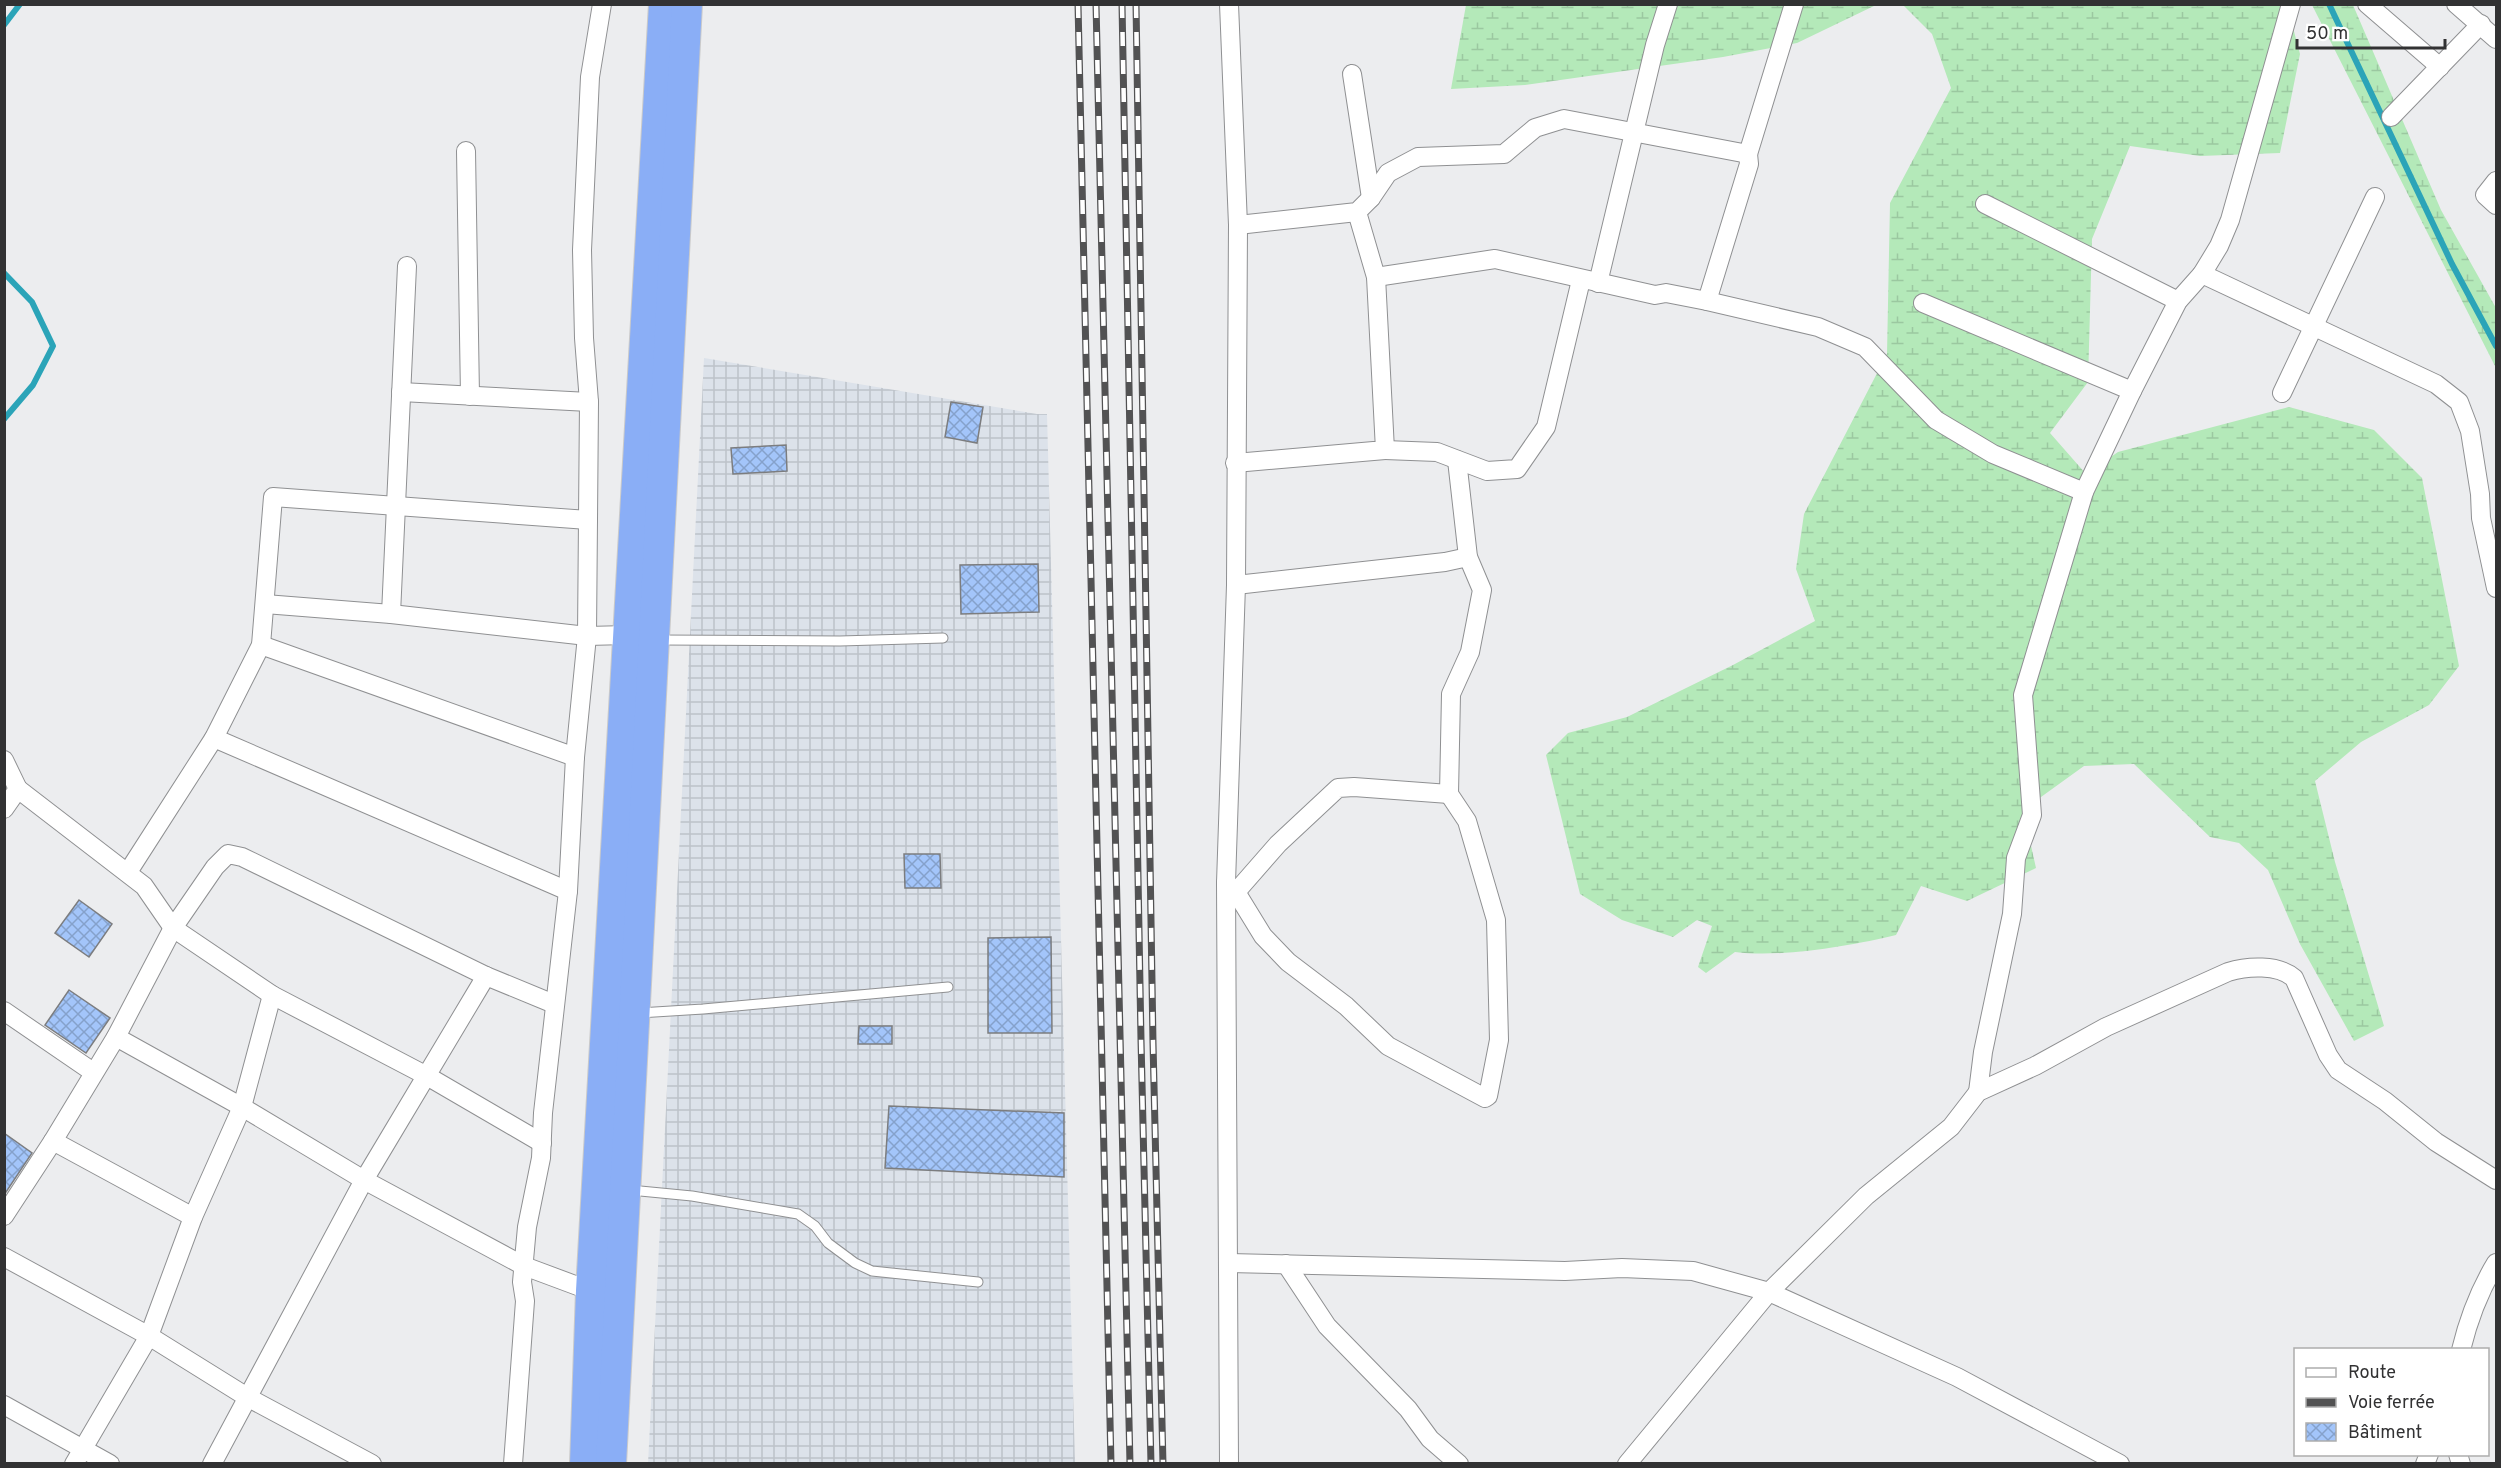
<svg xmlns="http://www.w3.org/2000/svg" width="2501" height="1468" font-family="Overpass,sans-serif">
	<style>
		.industrial { fill: url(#industrial-grid) }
		.wetland { fill: url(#wetland-marsh) }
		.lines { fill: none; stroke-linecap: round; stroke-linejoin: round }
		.stream { stroke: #2ba4b8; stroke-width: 6 }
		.building { fill: url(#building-cross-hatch); stroke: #7c7d7f; stroke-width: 1.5 }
		.service-casing { stroke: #8f9092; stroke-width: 11 }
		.minor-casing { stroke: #8f9092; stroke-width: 20 }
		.trunk-casing { stroke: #cacaca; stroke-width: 32 }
		.service { stroke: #fff; stroke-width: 9 }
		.minor { stroke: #fff; stroke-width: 18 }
		.trunk { stroke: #8aaef6; stroke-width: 30 }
		.rail-casing { stroke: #525253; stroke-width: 7 }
		.rail { stroke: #fff; stroke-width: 4.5; stroke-dasharray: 14; stroke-linecap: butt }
	</style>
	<defs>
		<pattern id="industrial-grid" width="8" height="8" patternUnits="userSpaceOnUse" patternTransform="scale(1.5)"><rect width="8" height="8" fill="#dce2ea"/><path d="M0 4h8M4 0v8" fill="none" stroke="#bdc2c9"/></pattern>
		<pattern id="wetland-marsh" width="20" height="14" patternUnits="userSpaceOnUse" patternTransform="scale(1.5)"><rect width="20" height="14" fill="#b4e9b9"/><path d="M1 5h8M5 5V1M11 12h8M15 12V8" fill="none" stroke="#9bc8a0"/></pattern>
		<pattern id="building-cross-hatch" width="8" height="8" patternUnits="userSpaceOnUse" patternTransform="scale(1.5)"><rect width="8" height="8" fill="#a3c5fa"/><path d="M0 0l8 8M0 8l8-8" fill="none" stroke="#85a1cb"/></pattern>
	</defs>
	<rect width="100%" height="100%" fill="#ecedef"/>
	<polygon class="industrial" points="704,358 1037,414 1047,414 1075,1463 648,1464"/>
	<g class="wetland">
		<polygon points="1466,5 1876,5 1797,43 1723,57 1525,85 1451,89"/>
		<path d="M1903 5H2287L2300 54 2280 153 2200 156 2130 146 2092 239 2088 382 2050 433 2086 474 2118 452 2289 407 2374 430 2422 478 2459 666 2429 705 2361 742 2315 781 2335 862 2384 1026 2354 1041 2300 944 2268 870 2239 843 2210 837 2134 764 2084 766 2023 810 2036 868 1967 901 1921 886 1896 935C1851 946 1780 958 1735 952L1706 973 1698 967 1712 926 1697 920 1673 937 1622 920 1580 894 1546 755 1568 733 1627 717 1733 665 1815 621 1796 569 1804 514 1887 354 1890 203 1951 88 1932 34Z"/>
		<polygon points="2312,5 2353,5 2441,210 2496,308 2496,368"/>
	</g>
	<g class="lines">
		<g class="stream">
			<polyline points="2329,4 2452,264 2496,346"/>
			<polyline points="4,25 20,4"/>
			<polyline points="4,273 32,302 53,346 33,385 4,419"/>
		</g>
	</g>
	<g class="building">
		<polygon points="951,402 983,407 977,443 945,437"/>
		<polygon points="786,445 787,471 733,474 731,448"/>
		<polygon points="1038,564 1039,612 961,614 960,565"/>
		<polygon points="904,854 940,854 941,888 905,888"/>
		<polygon points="79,900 112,924 89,957 55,933"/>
		<polygon points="1051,937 1052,1033 988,1033 988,938"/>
		<polygon points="69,990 110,1018 86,1053 45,1025"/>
		<polygon points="859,1026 892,1026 892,1044 858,1044"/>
		<polygon points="889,1106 1064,1113 1064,1177 885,1168"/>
		<polygon points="4,1133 32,1153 4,1195"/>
	</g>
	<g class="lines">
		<defs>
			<g id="service">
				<polyline points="659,640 840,641 943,638"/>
				<polyline points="639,1013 703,1009 948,987"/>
				<polyline points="630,1190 692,1196 798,1214 815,1226 828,1243 855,1263 872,1271 978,1282"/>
			</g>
			<g id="minor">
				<polyline points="2291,4 2230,220 2219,246 2202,274 2436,384 2459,402 2470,431 2480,494 2481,518 2496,588"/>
				<polyline points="2367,4 2440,67"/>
				<polyline points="2456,4 2496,39"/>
				<polyline points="1352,74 1371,198"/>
				<polyline points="2391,117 2481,24"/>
				<polyline points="466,151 470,396"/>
				<polyline points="1748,154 1794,4"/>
				<polyline points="2496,181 2485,195 2496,205"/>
				<polyline points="1985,204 2178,301"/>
				<polyline points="1238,225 1357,212 1371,198 1388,173 1418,157 1504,154 1535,128 1564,119 1748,154 1749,164 1707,301 1818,327 1865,347 1936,420 1993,454 2084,492"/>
				<polyline points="1376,277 1495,259 1655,295 1666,293 1707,301"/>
				<polyline points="1598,283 1655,45 1668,4"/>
				<polyline points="1923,303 2132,391"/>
				<polyline points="401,392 589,402"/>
				<polyline points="2282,393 2375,197"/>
				<polyline points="1385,450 1437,452 1487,471 1517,469 1546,427 1581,280"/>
				<polyline points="1235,463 1385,450 1376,277 1357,212"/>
				<polyline points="1236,585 1445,562 1468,557"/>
				<polyline points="265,604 391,614 587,636 627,635"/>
				<polyline points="391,614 407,266"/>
				<polyline points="261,645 575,757"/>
				<polyline points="214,738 568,891"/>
				<polyline points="4,760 18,789 4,809"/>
				<polyline points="18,789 144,886 173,928 272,995 427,1076 542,1143"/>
				<polyline points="128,872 214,738 261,645 273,497 588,520"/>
				<polyline points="1226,883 1236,892 1263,936 1288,962 1346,1006 1388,1046 1485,1098 1488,1096 1499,1040 1496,920 1467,821 1449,794 1451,694 1470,652 1482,590 1468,557 1457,460"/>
				<polyline points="1236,892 1278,844 1338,788 1354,787 1449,794"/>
				<polyline points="4,1011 93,1072"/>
				<polyline points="116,1037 242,1107 364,1180 524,1266 591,1291"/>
				<polyline points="1978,1092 1983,1052 2012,914 2016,858 2032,815 2023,695 2084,492 2132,391 2178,301 2202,274"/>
				<polyline points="53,1141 116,1037 173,928 215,867 228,854 242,857 486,976 554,1004"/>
				<polyline points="4,1216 53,1141 193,1217"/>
				<polyline points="4,1257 149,1336 247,1397 372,1464"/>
				<polyline points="1229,1263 1565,1271 1622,1268 1693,1271 1769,1292 1957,1377 2120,1464"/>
				<polyline points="1286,1264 1327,1326 1408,1409 1430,1439 1459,1464"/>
				<path d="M2461 1350C2469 1317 2479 1291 2496 1263"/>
				<polyline points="4,1405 110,1464"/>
				<polyline points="2458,1454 2461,1464"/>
				<polyline points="74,1464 149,1336 193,1217 242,1107 272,995"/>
				<polyline points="212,1464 364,1180 486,976"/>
				<polyline points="513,1464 525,1301 522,1282 527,1227 541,1158 543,1113 568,891 575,757 587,636 589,402 584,338 582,250 590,77 602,4"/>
				<polyline points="1229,1464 1226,883 1236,585 1238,225 1229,4"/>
				<path d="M1627 1464 1769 1292 1866 1196 1951 1127 1978 1092 2035 1066 2106 1027 2228 972C2247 966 2278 964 2294 978L2328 1055 2338 1070 2385 1101 2436 1142 2496 1180"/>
				<polyline points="2425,1464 2429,1454"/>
			</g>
			<g id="trunk">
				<polyline points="585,1464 591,1291 664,4"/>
				<polyline points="611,1464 687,4"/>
			</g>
		</defs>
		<use href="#service" class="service-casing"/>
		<use href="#minor" class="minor-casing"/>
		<use href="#trunk" class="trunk-casing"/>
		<use href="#service" class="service"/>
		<use href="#minor" class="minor"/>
		<use href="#trunk" class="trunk"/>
		<defs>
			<g id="rail">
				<polyline points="1078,4 1111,1464"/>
				<polyline points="1096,4 1130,1464"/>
				<polyline points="1122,4 1141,1040 1151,1464"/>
				<polyline points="1136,4 1153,1043 1163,1464"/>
			</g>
		</defs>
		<use href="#rail" class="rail-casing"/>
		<use href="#rail" class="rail"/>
	</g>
	<rect width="2501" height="1468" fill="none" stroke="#323233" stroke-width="12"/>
	<rect x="2294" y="1348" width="195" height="108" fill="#ffffff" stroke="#adadad" stroke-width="1.5"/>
	<rect x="2306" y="1368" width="30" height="9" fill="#ffffff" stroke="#adadad" stroke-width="1.5"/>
	<text x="2348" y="1378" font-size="18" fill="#323233">Route</text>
	<rect x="2306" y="1398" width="30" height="9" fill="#525253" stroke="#adadad" stroke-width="1.5"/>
	<text x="2348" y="1408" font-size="18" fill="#323233">Voie ferrée</text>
	<rect x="2306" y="1423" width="30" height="18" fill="url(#building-cross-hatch)" stroke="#adadad" stroke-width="1.5"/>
	<text x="2348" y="1438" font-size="18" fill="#323233">Bâtiment</text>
	<path d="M2297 39v9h148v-9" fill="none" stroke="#323233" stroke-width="3"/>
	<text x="2306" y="39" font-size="18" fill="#323233" stroke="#ffffff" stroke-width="4.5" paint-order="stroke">50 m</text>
</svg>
